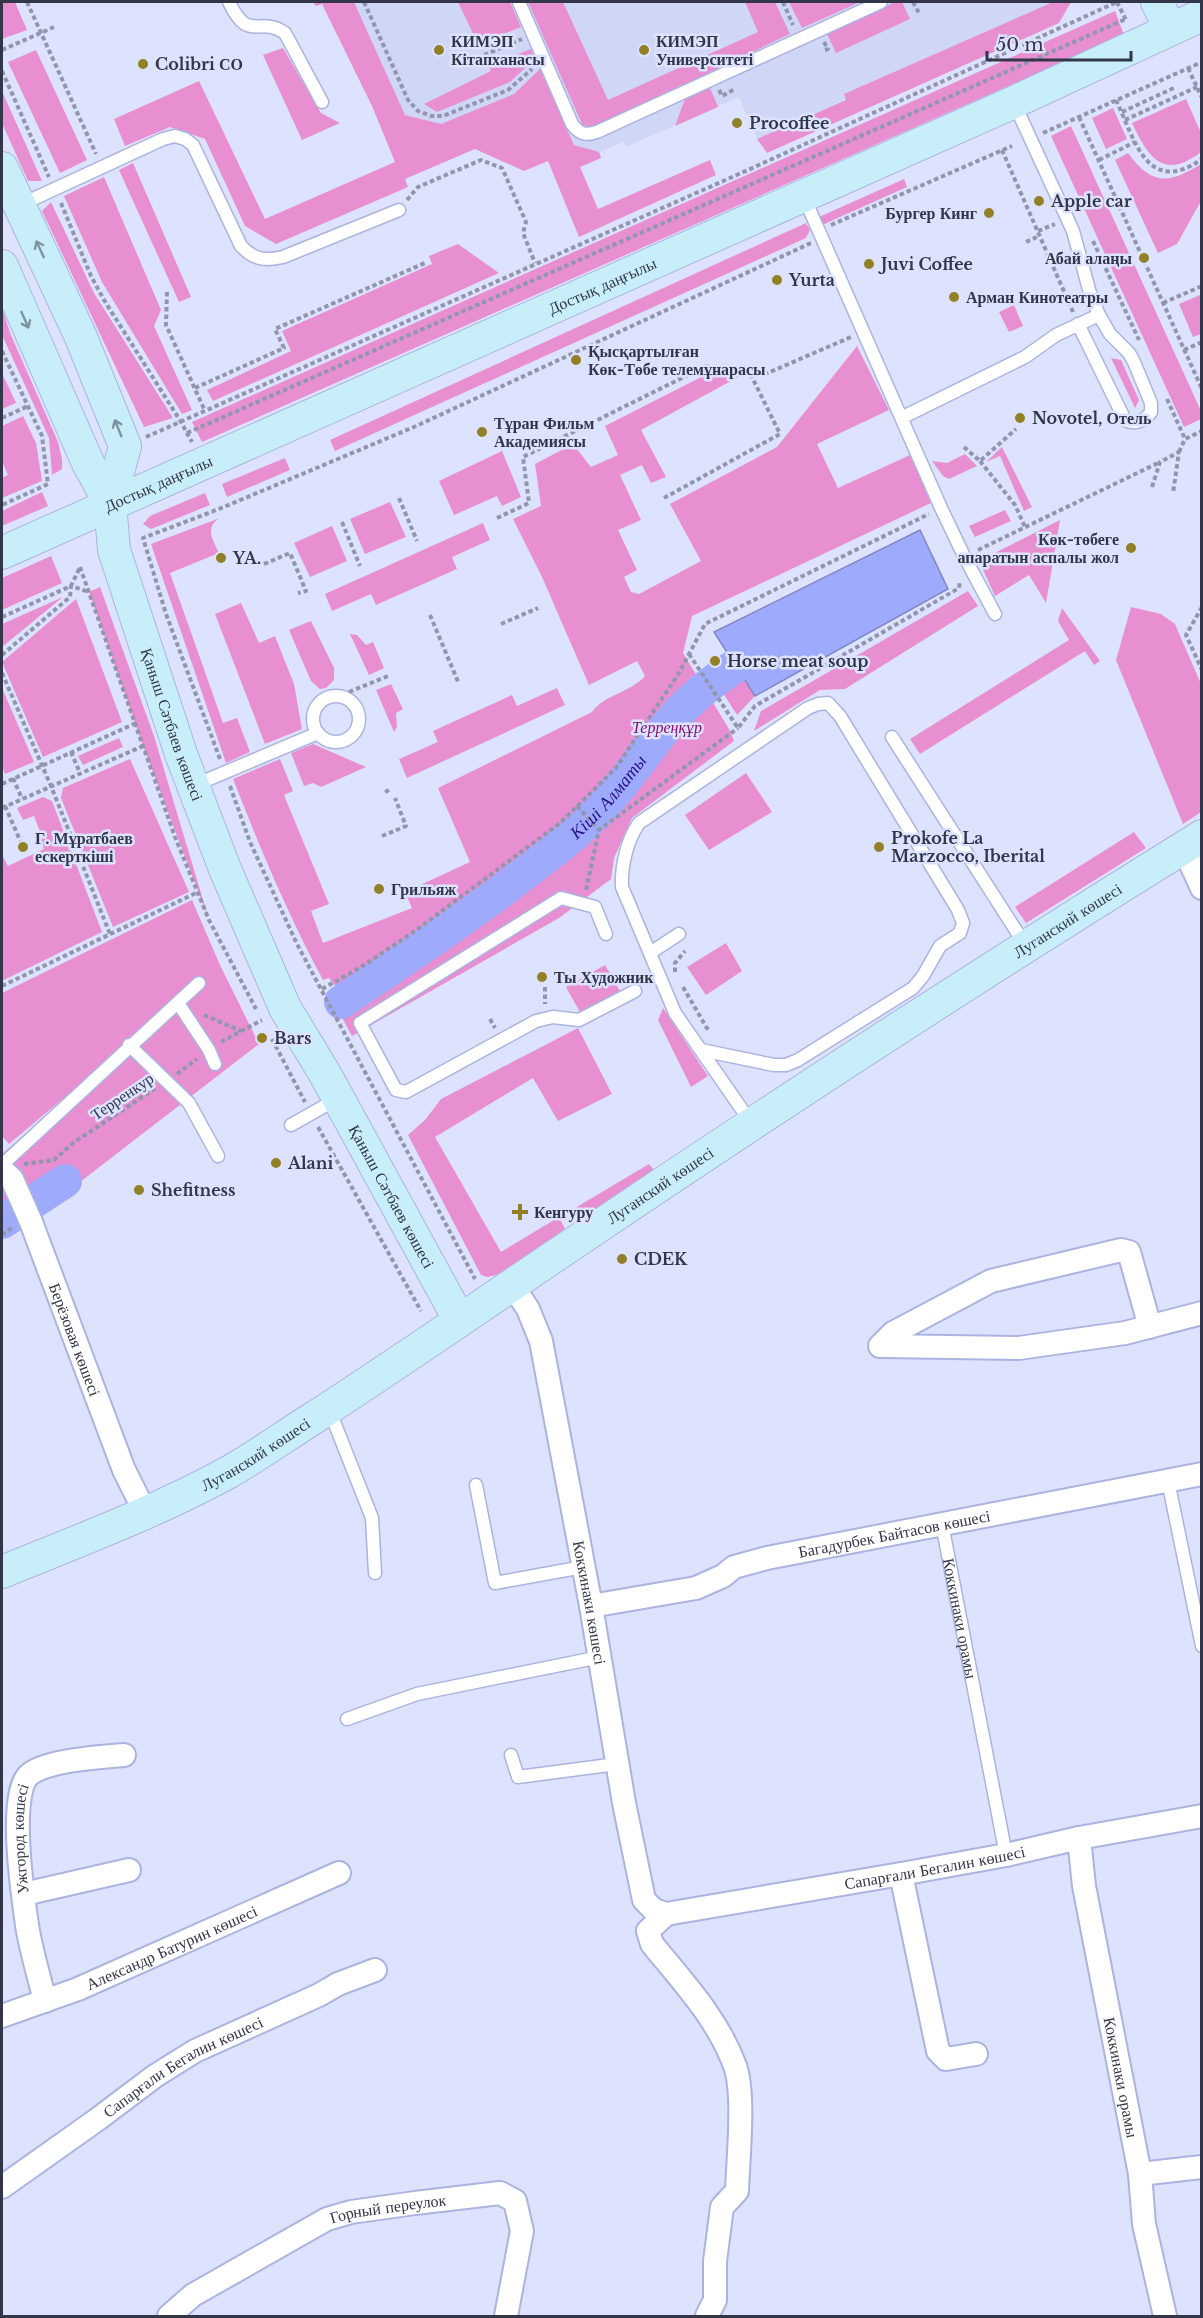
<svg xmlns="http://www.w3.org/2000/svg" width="1203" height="2318" font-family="'Libre Baskerville',serif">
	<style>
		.built { fill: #d0d6f6 }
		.green { fill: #e88fd2 }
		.water { fill: #9eaafb; stroke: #7e87c5; stroke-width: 1.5 }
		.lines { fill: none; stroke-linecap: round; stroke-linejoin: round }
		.river { stroke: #9eaafb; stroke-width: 34 }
		.lane-casing { stroke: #abb3e1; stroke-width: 15 }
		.street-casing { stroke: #abb3e1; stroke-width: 26 }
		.secondary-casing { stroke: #abb3e1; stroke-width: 34 }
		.path { stroke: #9196ad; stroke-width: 4; stroke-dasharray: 4.5 3; stroke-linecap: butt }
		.lane { stroke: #fff; stroke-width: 12 }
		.street { stroke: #fff; stroke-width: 22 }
		.secondary { stroke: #c8eff9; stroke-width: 32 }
		.oneway { stroke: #7e92a0 }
		.poi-dot { fill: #927f26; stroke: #dde3ff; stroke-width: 2 }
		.labels { text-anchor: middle; stroke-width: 5; stroke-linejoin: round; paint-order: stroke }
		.poi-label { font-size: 16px; font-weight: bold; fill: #333648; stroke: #dde3ff; text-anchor: start }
		.street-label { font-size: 16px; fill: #333648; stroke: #dde3ff }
		.park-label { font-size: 16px; font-style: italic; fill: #850e71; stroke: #dde3ff }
		.water-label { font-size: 18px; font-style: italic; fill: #251088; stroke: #dde3ff }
	</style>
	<rect width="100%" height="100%" fill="#dde3ff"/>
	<polygon class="built" points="313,2 1053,2 845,94 846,99 757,139 739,97 626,147 623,142 600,152 601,158 580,167 542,102 395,161 372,106 322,4 316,6"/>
	<g class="green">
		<polygon points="2,2 15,2 27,30 2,39"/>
		<polygon points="313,2 354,2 405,115 441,124 514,94 540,69 574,145 599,152 601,158 580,167 598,209 710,160 716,175 579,237 548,161 524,171 475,149 405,179 408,187 276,244 245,226 205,139 170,127 125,146 114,119 199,81 265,219 395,162 372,106 322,4 316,6"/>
		<polygon points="458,2 510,2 521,27 478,44"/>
		<polygon points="528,2 563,2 608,100 758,32 745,2 775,2 790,34 591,129 582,124"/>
		<polygon points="789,2 860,2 802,28"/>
		<polygon points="895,2 902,2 910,19 836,53 827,34"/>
		<polygon points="1053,2 1071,2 1059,23 767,153 757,139 846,100 844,94"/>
		<polygon points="1115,11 1124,35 202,442 192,422"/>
		<polygon points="283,48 321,113 340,123 302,140 263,55"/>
		<polygon points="531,49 535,59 510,82 437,112 424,104 491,71 489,66"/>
		<polygon points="36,50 87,160 60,173 8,62"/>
		<polygon points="710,88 718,107 675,126 685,99"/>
		<polygon points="2,91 42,181 28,181 2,123"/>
		<path d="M1186 99 1201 133V152C1163 181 1148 157 1132 123Z"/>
		<polygon points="1113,108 1127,139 1106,149 1092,118"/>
		<polygon points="1071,126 1201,411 1201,419 1184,427 1051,136"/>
		<path d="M1128 153C1152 186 1169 184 1201 164V201L1177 244 1158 253 1115 160Z"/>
		<polygon points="133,163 191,297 179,302 119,170"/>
		<polygon points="104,177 161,310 154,326 192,410 182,414 102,282 64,196"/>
		<polygon points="904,179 907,187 822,225 819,217"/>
		<polygon points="51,202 94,293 173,418 144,427 42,211"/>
		<polygon points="806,223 810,230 806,238 335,451 330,440"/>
		<polygon points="458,244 499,273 213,401 207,390 291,351 282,331 432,264 429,256"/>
		<polygon points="1200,295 1201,334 1193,337 1179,304"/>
		<polygon points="1014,305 1023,326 1009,332 999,312"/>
		<polygon points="2,307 10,333 58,442 62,459 62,469 52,475 49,438 2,335"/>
		<path d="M857 346 889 410 817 444 838 488 910 455 931 503 692 616 683 653 729 729 734 741 632 818 614 858 611 879 559 918 352 1036 339 1012 349 1004 329 978 323 980C288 915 260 848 233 779L280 759 293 791 284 795 329 904 311 911 323 943 412 908 405 892 470 862 438 788 592 712C605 694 630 693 645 676L637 661 589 685 542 577 513 519 541 506 535 464 573 444 591 467 618 455 605 426 711 372 742 375 641 430 666 477 651 483 642 465 620 475 641 520 618 530 637 570 624 577 631 592 639 594 701 561 670 504 777 447Z"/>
		<polygon points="1111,358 1121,360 1139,400 1135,408"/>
		<polygon points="2,373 16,403 2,409"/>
		<polygon points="23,416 36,443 42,481 2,498 2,478 8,475 2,461 2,426"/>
		<polygon points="1002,447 1032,507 1024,511 1000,456 986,462"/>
		<polygon points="502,451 521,497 502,506 497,496 454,515 439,481"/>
		<polygon points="965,454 977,466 949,479 943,476 932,461 947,463"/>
		<polygon points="285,458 290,470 227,497 222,484"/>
		<polygon points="42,492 48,506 2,526 2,511"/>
		<polygon points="205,493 210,505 151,529 143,524 150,516"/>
		<polygon points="390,502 406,537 365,554 350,519"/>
		<polygon points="1005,510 1011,521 975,537 969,526"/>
		<path d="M220 518C204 527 213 540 219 553L170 573 223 723 237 718 250 752 226 763 151 544Z"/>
		<polygon points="1060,520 1046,603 1029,575 995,596 979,561"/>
		<polygon points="483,523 490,540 452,557 457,569 376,605 371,594 332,611 325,594"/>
		<polygon points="332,526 347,561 310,577 294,543"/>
		<polygon points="51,556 62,583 2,610 2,578"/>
		<polygon points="100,587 154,736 209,920 143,746 89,592"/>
		<polygon points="968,591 978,606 845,689 820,690 754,731 761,711"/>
		<polygon points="63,597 2,647 2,624"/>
		<polygon points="76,599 122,722 43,757 2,662"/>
		<polygon points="241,603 259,643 275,636 294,684 302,729 265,744 215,614"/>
		<polygon points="1131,607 1161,614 1175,624 1201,684 1201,812 1183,824 1116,660"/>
		<polygon points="1062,608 1100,661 1094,665 1085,651 920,754 910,739 1069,640 1058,621"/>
		<polygon points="311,621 334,668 334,680 326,688 320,689 311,681 289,630"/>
		<polygon points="350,634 357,635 366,645 373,642 384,668 369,675"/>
		<polygon points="741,676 755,696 737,715 721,690"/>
		<polygon points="391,684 403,709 396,713 397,727 394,732 376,690"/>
		<polygon points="2,688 34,762 5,774 2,766"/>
		<polygon points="557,688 565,705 407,778 399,759 438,742 433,731 512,695 517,706"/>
		<polygon points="119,738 123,747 83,765 78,756"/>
		<polygon points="313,744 366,767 321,787 313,783 304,786 291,753"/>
		<polygon points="130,759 189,892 113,927 61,798 63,788"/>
		<polygon points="746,773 772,812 709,850 685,815"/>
		<polygon points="43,797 52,801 102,932 2,981 2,855 8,866 44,849 40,838 42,837 34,816 23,820 17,808"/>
		<polygon points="1134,832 1146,848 1026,923 1015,907"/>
		<polygon points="192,900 220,965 259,1044 45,1209 2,1238 2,1154 154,1022 9,1144 2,1136 2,993"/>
		<polygon points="726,943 742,971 706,995 687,967"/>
		<polygon points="605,965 620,991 581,1014 566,987"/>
		<polygon points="663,1008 708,1076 691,1087 658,1020"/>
		<polygon points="578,1028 612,1094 558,1121 533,1078 435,1137 501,1252 559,1217 567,1233 496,1275 487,1277 481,1275 408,1135 425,1120 441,1099"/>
		<polygon points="649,1164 659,1176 578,1227 570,1211"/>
	</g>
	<polygon class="water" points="920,530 948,589 755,696 714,632"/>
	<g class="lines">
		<g class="river">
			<path id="s1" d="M341 1002C399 963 457 925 512 883 536 864 561 847 583 826 617 795 641 757 670 722 699 688 735 664 774 643"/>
			<polyline points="2,1222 65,1181"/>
		</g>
		<defs>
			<g id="lane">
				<path d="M229 2C249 44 258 15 285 33L322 102"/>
				<path d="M519 2 572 124C580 135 587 136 599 131L881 2"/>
				<path d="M1014 103 1073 231 1090 293 1099 315 1110 334 1129 353 1134 362 1151 403V412C1145 421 1134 425 1125 420L1078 324"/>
				<polyline points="803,195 941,508 964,556 995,614"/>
				<path d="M20 205 163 139 175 136 185 139 193 145 241 246C254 260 266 261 283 257L399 210"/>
				<polyline points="903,417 1025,357 1056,335 1099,315"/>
				<circle cx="336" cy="719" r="23"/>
				<polyline points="892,737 1026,946"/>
				<polyline points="195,785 318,733"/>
				<polyline points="606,934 595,907 561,898 360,1023 396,1090 406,1092 536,1021 553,1017 579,1020 635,991"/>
				<polyline points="650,953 679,934"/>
				<polyline points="178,1003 209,1050 215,1064"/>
				<polyline points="129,1045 189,1103 218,1156"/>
				<path d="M701 1050 774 1065H786L798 1060 913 988 923 976 940 946 960 933 963 923 958 910 840 716 828 703 818 704 808 708 639 823C627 840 621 866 622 887L675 1013 752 1124"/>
				<polyline points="291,1125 337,1099"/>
				<polyline points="2,1165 199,983"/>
				<polyline points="329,1409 372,1518 375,1573"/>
				<polyline points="1168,1481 1202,1646"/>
				<polyline points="476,1485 495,1583 583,1567"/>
				<path id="s2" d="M942 1524 1006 1855"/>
				<polyline points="347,1719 417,1694 600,1657"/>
				<polyline points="511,1755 518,1777 617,1764"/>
			</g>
			<g id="street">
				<polyline points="1183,847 1202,888"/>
				<path id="s3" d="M2 1170 12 1179 31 1222 124 1470 145 1512"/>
				<path id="s4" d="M513 1286 528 1309 541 1341 591 1606 624 1803 644 1900 654 1910 666 1914 901 1874 1006 1855 1079 1838 1202 1816"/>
				<polyline points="1150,1327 1129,1252 1121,1250 991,1281 893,1333 880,1346 1019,1348 1125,1333 1202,1313"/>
				<path id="s5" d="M591 1606 696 1588 723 1576 734 1567 767 1558 1202 1474"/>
				<path id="s6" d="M1079 1838 1084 1886 1140 2174 1144 2224 1165 2316"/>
				<polyline points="901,1874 938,2051 946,2059 976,2054"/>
				<polyline points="24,1894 129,1870"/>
				<path d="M666 1914 648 1931 652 1944C683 1982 718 2019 735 2066 745 2093 738 2160 737 2191L722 2207 715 2261V2300L707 2316"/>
				<path id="s7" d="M45 2001C39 1976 31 1951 27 1925 23 1897 7 1791 30 1774 49 1760 100 1757 124 1755"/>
				<path id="s8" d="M2 2016 78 1989 339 1873"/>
				<polyline points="1140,2174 1202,2167"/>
				<path id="s9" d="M2 2187 98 2119 155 2076 195 2051 319 1995 338 1984 375 1970"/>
				<path id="s10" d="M169 2316 193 2295 327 2219 351 2212 415 2203 500 2193 515 2201 522 2231 506 2316"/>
			</g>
			<g id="secondary">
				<polyline points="1157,2 1170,29"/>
				<path id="s11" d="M2 168 80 335 125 446 110 503 114 550 181 754 225 869 285 1008 325 1074 459 1319"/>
				<polyline points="2,266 88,463 110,503"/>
				<path id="s12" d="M2 553 1014 102 1202 15"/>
				<path id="s13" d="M2 1572C78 1541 156 1512 229 1472 257 1456 285 1436 312 1419 402 1361 489 1300 577 1241 782 1102 991 967 1202 836"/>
			</g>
		</defs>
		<use href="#lane" class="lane-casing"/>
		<use href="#street" class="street-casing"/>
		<use href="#secondary" class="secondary-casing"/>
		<g class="path">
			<polyline points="27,2 96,154"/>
			<polyline points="364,2 408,100 418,111 431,116 443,116 508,90 532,69"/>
			<polyline points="783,2 793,25"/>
			<polyline points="913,2 920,15"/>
			<polyline points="1117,2 1126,20"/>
			<polyline points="824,42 828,49 825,50"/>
			<polyline points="2,50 54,27"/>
			<polyline points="484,55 522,39"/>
			<polyline points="1188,68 1202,98"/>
			<polyline points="2,71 49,177"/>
			<polyline points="719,90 722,96 735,89"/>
			<path d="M1116 100C1135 140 1147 197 1202 159"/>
			<polyline points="1122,112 1176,87"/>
			<polyline points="1079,117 1202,389"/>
			<polyline points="1125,120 1197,87"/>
			<polyline points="1043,133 1202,62"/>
			<polyline points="1002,150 1073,312"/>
			<polyline points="1099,160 1135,142"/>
			<polyline points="407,200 418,187 481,160 502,168 526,222 523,233 535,263"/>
			<polyline points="61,203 91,276 104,300 181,422 192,442"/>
			<polyline points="831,225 1012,146"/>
			<polyline points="1038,231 1055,224"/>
			<polyline points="1093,241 1139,340"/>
			<polyline points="1026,242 1039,236"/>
			<polyline points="1202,246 1202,277"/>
			<polyline points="167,292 166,325 205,411"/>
			<polyline points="1163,303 1202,286"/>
			<polyline points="1184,350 1202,342"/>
			<polyline points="2,351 42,436 48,484 2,505"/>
			<polyline points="195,388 284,348 275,329 427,262"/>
			<polyline points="1167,399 1185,439"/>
			<polyline points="2,418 28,406"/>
			<polyline points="187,433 1126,19"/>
			<polyline points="146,437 739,174 1117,2"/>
			<polyline points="964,447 980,461 1016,429"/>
			<polyline points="1179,452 1185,439 1202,431"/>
			<polyline points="980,461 1015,505 1025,527"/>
			<polyline points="1152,487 1160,462 1179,452 1173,493"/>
			<polyline points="399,498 417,541"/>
			<polyline points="664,498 780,434 750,373"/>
			<polyline points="497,518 529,503 523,457 706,366 763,375 851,337"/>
			<polyline points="342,522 360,566"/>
			<polyline points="978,550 1160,462"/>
			<polyline points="264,564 290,553 306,591 298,593"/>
			<polyline points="80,567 175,837 209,920 256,1009"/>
			<polyline points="1202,607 1186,635 1202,670"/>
			<polyline points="430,615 459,684"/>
			<polyline points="2,617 71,586 80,567"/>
			<polyline points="501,624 538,608"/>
			<polyline points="689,654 738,728 755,706 959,588 960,581"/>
			<polyline points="2,655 70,597 71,586 89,592"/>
			<polyline points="2,673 51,786 110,934"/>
			<polyline points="349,692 388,676"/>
			<polyline points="71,752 80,773"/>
			<polyline points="220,759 166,614 143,538 219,509 414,427 811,243"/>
			<polyline points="13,778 22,799"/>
			<polyline points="2,784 136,723"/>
			<polyline points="230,786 250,842 297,944 475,1279"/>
			<polyline points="385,792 391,789"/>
			<polyline points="5,806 23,847"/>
			<polyline points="577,806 599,830"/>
			<polyline points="2,808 143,746"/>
			<polyline points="382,836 406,826 395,798"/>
			<polyline points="586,890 599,830 738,728"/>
			<polyline points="675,972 675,963 685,951"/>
			<polyline points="2,986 198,892"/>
			<polyline points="545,987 545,1004"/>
			<polyline points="683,987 708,1030"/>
			<polyline points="322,989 361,967 415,931 560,823 616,768 679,673 705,624 929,514"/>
			<polyline points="204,1015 241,1031"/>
			<polyline points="490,1019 495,1028"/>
			<polyline points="272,1039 305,1102"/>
			<polyline points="221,1042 262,1020"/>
			<polyline points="177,1074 197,1059"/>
			<polyline points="318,1127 421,1311"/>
			<polyline points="24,1164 54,1160 73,1143 156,1088"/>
			<polyline points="2,1235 13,1227"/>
		</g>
		<use href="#lane" class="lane"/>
		<use href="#street" class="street"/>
		<use href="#secondary" class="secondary"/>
	</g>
	<defs><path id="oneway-shaft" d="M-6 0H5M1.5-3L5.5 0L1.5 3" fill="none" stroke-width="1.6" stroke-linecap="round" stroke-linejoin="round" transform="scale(1.5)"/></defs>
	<g class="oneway">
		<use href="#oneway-shaft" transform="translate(40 249) rotate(-115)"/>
		<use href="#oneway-shaft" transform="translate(25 320) rotate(66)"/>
		<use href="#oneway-shaft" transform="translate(118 428) rotate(-112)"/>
	</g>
	<g class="poi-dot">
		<circle cx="439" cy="50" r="6"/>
		<circle cx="644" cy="50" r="6"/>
		<circle cx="143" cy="64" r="6"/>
		<circle cx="737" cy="123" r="6"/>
		<circle cx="1039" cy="201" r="6"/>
		<circle cx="989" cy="213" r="6"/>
		<circle cx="1144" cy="258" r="6"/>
		<circle cx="869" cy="264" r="6"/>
		<circle cx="777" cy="280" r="6"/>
		<circle cx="954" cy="297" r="6"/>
		<circle cx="576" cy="360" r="6"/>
		<circle cx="1020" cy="418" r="6"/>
		<circle cx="482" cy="432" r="6"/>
		<circle cx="1131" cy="548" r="6"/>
		<circle cx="221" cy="558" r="6"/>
		<circle cx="715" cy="661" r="6"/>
		<circle cx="23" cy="847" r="6"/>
		<circle cx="879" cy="847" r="6"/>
		<circle cx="379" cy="889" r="6"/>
		<circle cx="542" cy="977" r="6"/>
		<circle cx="262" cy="1038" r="6"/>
		<circle cx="276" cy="1163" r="6"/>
		<circle cx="139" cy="1190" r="6"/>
		<path d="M517 1203h6v6h6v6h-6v6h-6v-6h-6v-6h6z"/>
		<circle cx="622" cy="1259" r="6"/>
	</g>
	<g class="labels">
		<g class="poi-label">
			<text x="451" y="47">КИМЭП<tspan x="451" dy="18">Кітапханасы</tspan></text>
			<text x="656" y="47">КИМЭП<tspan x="656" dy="18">Университеті</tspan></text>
			<text x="155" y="70">Colibri СО</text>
			<text x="749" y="129">Procoffee</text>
			<text x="1051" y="207">Apple car</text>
			<text x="977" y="219" text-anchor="end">Бургер Кинг</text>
			<text x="1132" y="264" text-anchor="end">Абай алаңы</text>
			<text x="881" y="270">Juvi Coffee</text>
			<text x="789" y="286">Yurta</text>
			<text x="966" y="303">Арман Кинотеатры</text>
			<text x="588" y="357">Қысқартылған<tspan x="588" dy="18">Көк-Төбе телемұнарасы</tspan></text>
			<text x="1032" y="424">Novotel, Отель</text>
			<text x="494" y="429">Тұран Фильм<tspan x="494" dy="18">Академиясы</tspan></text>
			<text x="1119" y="545" text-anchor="end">Көк-төбеге<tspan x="1119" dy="18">апаратын аспалы жол</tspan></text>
			<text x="233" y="564">YA.</text>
			<text x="727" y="667">Horse meat soup</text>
			<text x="35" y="844">Г. Мұратбаев<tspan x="35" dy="18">ескерткіші</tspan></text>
			<text x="891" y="844">Prokofe La<tspan x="891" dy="18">Marzocco, Iberital</tspan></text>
			<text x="391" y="895">Грильяж</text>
			<text x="554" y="983">Ты Художник</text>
			<text x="274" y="1044">Bars</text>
			<text x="288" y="1169">Alani</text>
			<text x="151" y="1196">Shefitness</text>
			<text x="534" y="1218">Кенгуру</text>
			<text x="634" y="1265">CDEK</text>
		</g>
		<g class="street-label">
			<text dy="6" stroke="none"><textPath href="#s12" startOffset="657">Достық даңғылы</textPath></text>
			<text dy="6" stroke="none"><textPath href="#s12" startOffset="171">Достық даңғылы</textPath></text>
			<text dy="6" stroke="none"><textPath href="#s11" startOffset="594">Қаныш Сәтбаев көшесі</textPath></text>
			<text dy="6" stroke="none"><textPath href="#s13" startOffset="1252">Луганский көшесі</textPath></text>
			<text transform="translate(122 1096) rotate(-34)" y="6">Терренкур</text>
			<text dy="6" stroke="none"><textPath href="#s13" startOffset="766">Луганский көшесі</textPath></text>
			<text dy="6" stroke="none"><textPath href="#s11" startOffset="1116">Қаныш Сәтбаев көшесі</textPath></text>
			<text dy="6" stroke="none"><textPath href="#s3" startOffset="186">Берёзовая көшесі</textPath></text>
			<text dy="6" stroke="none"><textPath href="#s13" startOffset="280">Луганский көшесі</textPath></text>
			<text dy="6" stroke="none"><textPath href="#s5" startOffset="314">Багадурбек Байтасов көшесі</textPath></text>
			<text dy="6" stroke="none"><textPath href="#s4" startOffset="328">Коккинаки көшесі</textPath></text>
			<text dy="6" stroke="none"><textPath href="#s2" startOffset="96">Коккинаки орамы</textPath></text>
			<text dy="6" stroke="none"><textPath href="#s7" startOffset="165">Ужгород көшесі</textPath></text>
			<text dy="6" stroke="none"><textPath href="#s4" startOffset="930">Сапарғали Бегалин көшесі</textPath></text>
			<text dy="6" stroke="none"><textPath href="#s8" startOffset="183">Александр Батурин көшесі</textPath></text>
			<text dy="6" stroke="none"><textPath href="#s9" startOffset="218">Сапарғали Бегалин көшесі</textPath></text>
			<text dy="6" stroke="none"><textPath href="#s6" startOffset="243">Коккинаки орамы</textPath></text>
			<text dy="6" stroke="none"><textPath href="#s10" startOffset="248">Горный переулок</textPath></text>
		</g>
		<g class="park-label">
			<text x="667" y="733">Терреңқұр</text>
		</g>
		<g class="water-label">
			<text dy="6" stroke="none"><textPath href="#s1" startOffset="338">Кіші Алматы</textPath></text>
		</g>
	</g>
	<rect width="1203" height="2318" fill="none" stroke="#333648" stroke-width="6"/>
	<path d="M987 51v9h144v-9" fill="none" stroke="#333648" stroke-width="3"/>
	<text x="996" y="51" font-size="18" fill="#333648" stroke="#dde3ff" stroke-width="4.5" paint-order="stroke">50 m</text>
</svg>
